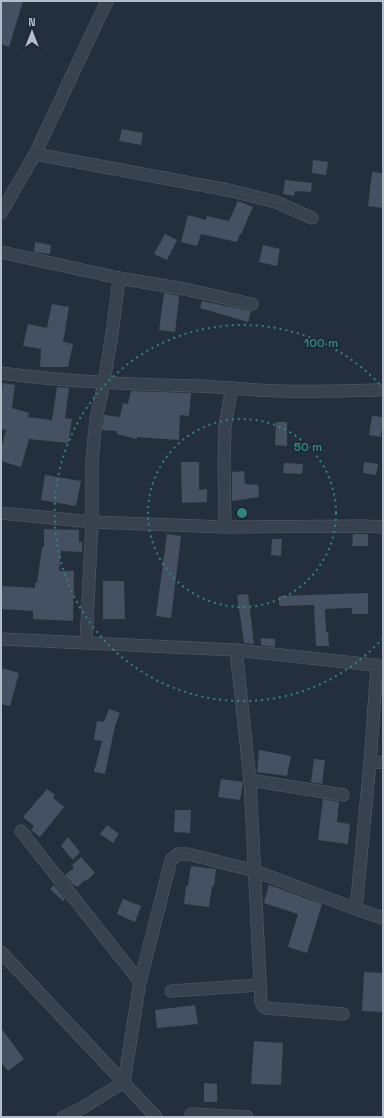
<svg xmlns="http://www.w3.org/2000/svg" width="384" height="1118" font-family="'Space Grotesk',sans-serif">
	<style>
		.building { fill: #455162 }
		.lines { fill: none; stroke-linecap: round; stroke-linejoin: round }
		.street-casing { stroke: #565f6c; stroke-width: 13 }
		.street { stroke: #38414e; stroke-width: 12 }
		.ring { fill: none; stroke: #308480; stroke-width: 2; stroke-dasharray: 2 4 }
		.centre { fill: #308480; stroke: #1d2633; stroke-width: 2 }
		.ring-label { font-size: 12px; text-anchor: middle; font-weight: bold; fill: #308480; stroke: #1d2633; stroke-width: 3; stroke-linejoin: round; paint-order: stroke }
	</style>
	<rect width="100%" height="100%" fill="#242f3e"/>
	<g class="building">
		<polygon points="1,1 23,1 9,47 1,44"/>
		<polygon points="122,129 143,133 141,145 119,141"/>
		<polygon points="313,160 328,162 326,175 312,173"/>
		<polygon points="372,172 383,173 383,208 368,206"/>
		<polygon points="285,180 312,183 311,192 295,191 294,196 283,194"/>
		<polygon points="238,201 253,207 241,234 240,234 237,242 201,234 197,246 181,242 188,215 206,220 207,216 229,221"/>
		<polygon points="165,234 177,240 167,260 154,254"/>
		<polygon points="35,242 51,245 50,254 34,252"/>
		<polygon points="263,245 280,249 277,266 259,262"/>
		<polygon points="164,293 179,296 175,332 159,330"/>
		<polygon points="202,301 251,311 248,322 200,308"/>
		<polygon points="52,304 69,307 63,342 73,344 68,367 40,367 41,349 23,346 28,324 47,328"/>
		<polygon points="3,383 15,385 12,408 29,413 28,417 52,420 57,387 69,388 65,418 72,419 68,443 29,439 21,467 1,461 1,449 6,430 1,429 1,395"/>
		<polygon points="131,391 191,393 189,416 180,415 179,440 137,437 137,439 117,434 117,431 102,430 104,415 120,417 123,403 128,404"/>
		<polygon points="372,416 383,417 381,437 369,435"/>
		<polygon points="276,422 287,422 287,446 275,445"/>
		<polygon points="181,462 199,462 199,490 207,489 207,502 182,503"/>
		<polygon points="364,462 378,464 376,475 363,473"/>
		<polygon points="284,463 303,464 302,474 283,473"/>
		<polygon points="244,471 245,484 258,485 259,497 232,501 232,472"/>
		<polygon points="45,475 81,481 76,506 41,500"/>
		<polygon points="44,529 79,530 79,542 82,542 82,552 61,551 59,571 74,571 73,621 33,619 33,611 1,609 1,586 35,588 35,583 37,583 42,547 44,547"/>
		<polygon points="167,534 181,536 171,618 156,616"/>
		<polygon points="353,534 368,534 368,546 352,546"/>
		<polygon points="272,539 282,539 281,556 271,555"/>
		<polygon points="103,581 124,581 125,619 103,619"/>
		<polygon points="368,593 368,614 352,614 352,608 325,609 326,632 328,632 329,646 316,646 314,605 279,606 279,596"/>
		<polygon points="248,594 254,644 244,643 237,595"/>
		<polygon points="261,638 275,639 275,647 261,645"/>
		<polygon points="1,668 19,673 10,706 1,704"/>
		<polygon points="109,709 120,713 115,726 105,774 94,772 102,741 94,740 97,721 104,722"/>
		<polygon points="259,750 291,756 287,776 257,772"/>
		<polygon points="314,759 325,760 322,784 311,782"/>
		<polygon points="221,779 243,782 240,800 218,797"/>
		<polygon points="47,789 55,795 53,798 64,807 40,837 31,830 34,826 23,817"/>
		<polygon points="323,799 339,802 337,822 350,824 348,844 318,840"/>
		<polygon points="175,810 191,810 190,833 174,832"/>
		<polygon points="107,825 119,834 113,843 100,834"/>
		<polygon points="68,837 80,852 73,860 61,846"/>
		<polygon points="81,857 95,873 86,881 85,880 77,887 75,885 74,886 65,875 74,868 72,865"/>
		<polygon points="191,866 216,869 214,886 212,886 209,907 184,904 186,886 188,886"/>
		<polygon points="54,885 65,899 63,901 50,889"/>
		<polygon points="269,885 322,904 307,953 288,947 298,914 264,903"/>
		<polygon points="123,899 141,906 135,922 117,914"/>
		<polygon points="364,972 383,973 383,1012 362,1011"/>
		<polygon points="195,1005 198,1024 157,1028 155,1010"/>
		<polygon points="1,1028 24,1059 8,1071 1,1062"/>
		<polygon points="254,1041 283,1043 281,1085 251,1084"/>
		<polygon points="204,1083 217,1084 217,1102 204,1102"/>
	</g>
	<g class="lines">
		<defs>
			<g id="street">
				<polyline points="35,154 228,190 276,202 312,218"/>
				<polyline points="1,213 35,154 107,1"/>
				<polyline points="1,252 119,278 184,289 252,304"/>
				<path d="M1 373C67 382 132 384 198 386 225 387 251 390 278 391 311 392 345 391 378 390"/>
				<polyline points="1,513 92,522 225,527 224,464 225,426 232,388"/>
				<polyline points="225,527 365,526 383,527"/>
				<polyline points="1,639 236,650 383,666"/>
				<polyline points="86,643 92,522 92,460 96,419 104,383 113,327 119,278"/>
				<polyline points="236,650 250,780 261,1002 263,1006 266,1008 343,1014"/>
				<polyline points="370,763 383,762"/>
				<polyline points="250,780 343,795"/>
				<polyline points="21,831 140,982"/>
				<polyline points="356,909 370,763 377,665"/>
				<polyline points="1,952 156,1117"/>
				<polyline points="171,991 261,985"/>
				<polyline points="191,1114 247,1117"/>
				<polyline points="63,1117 82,1108 124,1082 140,982 171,860 178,854 188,854 255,871 356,909 383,918"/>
			</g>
		</defs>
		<use href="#street" class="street-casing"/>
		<use href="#street" class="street"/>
	</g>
	<g class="ring">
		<circle cx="242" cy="513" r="94"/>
		<path d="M383 638A188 188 0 1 1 383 388"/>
	</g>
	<circle cx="242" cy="513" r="6" class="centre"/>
	<g class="ring-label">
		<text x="321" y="347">100 m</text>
		<text x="308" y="451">50 m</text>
	</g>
	<rect width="384" height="1118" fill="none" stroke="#b4bcc9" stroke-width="4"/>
	<g transform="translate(32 32)" stroke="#1d2633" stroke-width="3" paint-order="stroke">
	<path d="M0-3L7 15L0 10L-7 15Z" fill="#b4bcc9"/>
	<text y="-6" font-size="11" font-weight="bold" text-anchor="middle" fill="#b4bcc9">N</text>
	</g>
</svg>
